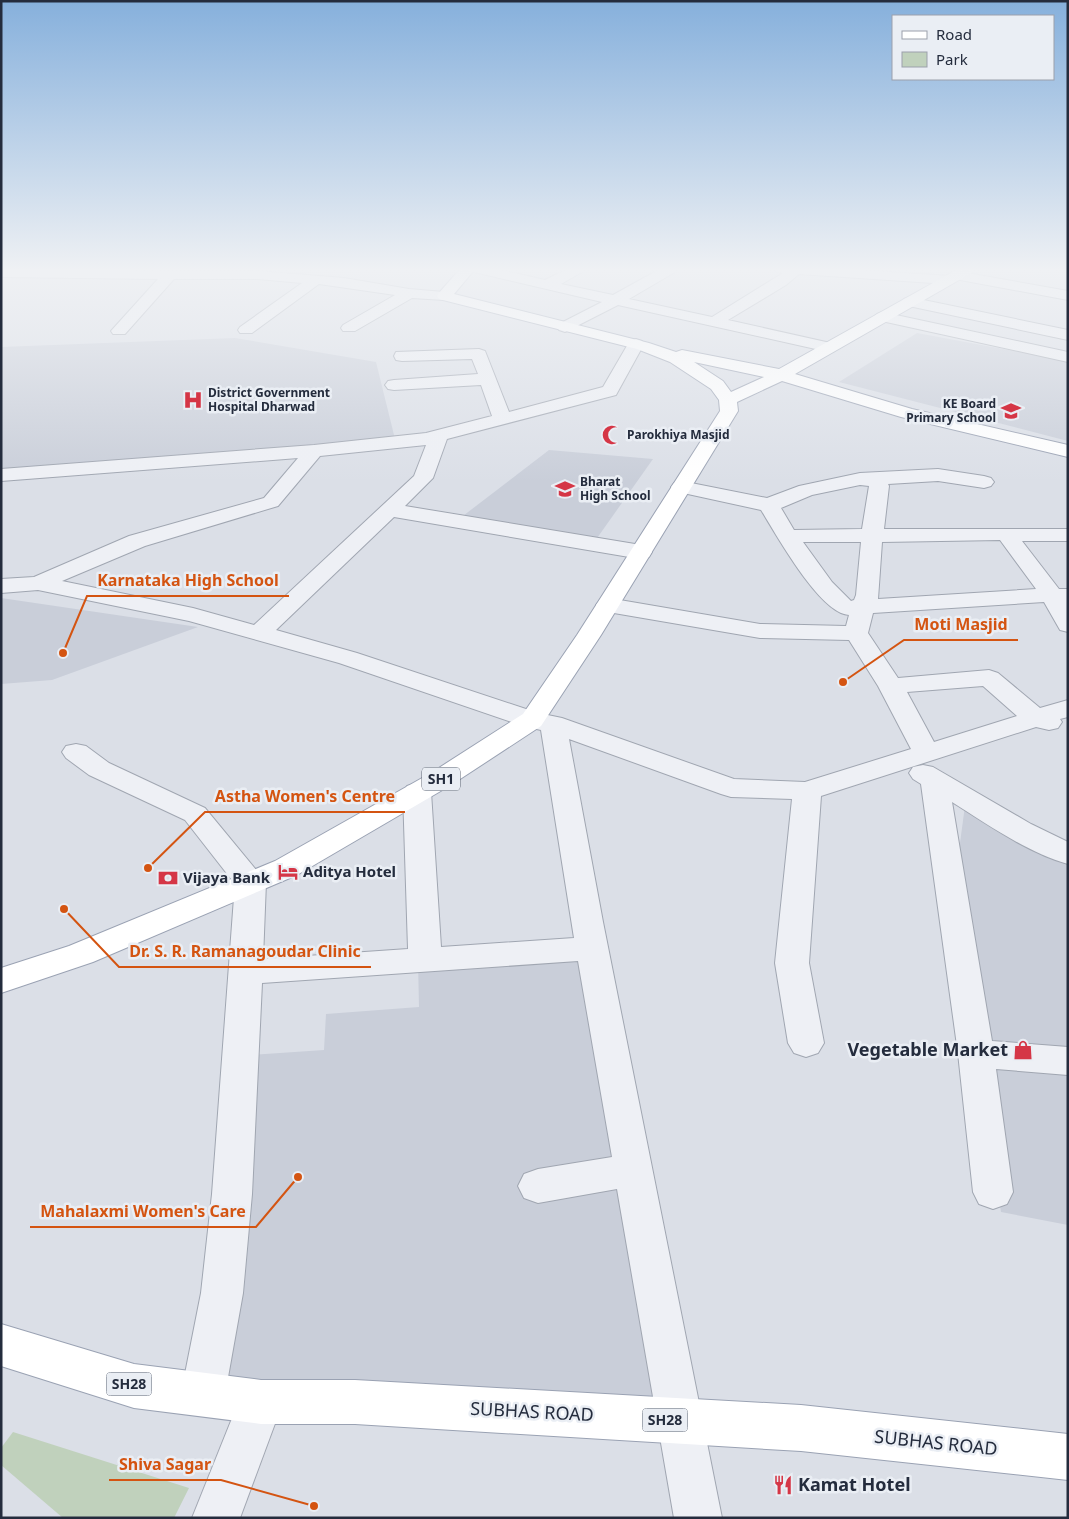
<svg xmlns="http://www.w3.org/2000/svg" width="1069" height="1519" font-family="'Noto Sans',sans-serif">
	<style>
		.built { fill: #c9ced9 }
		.green { fill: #c0d1bc }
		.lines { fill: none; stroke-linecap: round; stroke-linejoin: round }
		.minor-casing { stroke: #a0a6b1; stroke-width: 2 }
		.major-casing { stroke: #9aa2b3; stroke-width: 2 }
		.minor { fill: #eef0f5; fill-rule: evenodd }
		.major { fill: #fff; fill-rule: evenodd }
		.labels { text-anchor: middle; stroke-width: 5; stroke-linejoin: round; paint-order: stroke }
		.far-poi-label { font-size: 12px; font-weight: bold; fill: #242c3d; stroke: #eaeef4; text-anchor: start }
		.shield { fill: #eaeef4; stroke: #5f6674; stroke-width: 1 }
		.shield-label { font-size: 14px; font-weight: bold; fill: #242c3d }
		.poi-label { font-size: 15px; font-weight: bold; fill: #242c3d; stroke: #eaeef4; text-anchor: start }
		.near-poi-label { font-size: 18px; font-weight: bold; fill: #242c3d; stroke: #eaeef4; text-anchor: end }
		.near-street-label { font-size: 18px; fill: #242c3d; stroke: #eaeef4 }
		.leader { fill: none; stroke: #d45411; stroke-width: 2 }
		.callout-dot { fill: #d45411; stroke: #eaeef4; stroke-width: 2 }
		.callout-label { font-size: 16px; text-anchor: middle; font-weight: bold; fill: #d45411; stroke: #eaeef4; stroke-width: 5; stroke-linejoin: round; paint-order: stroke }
	</style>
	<rect width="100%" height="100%" fill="#dbdfe7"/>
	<g class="built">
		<polygon points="917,333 1068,361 1068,441 839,382"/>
		<polygon points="235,338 376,362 395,439 1,469 1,347"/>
		<polygon points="549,450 653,459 595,541 459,519"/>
		<polygon points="1,598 198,627 52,680 1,684"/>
		<polygon points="966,798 1068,854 1068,1225 1001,1212 954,888"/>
		<polygon points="580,948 670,1409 219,1379 252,1055 324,1050 326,1014 419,1007 418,961"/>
	</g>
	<polygon class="green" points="13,1432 189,1488 174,1518 63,1518 1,1465 1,1448"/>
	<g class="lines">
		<defs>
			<g id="minor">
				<polygon points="1,269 258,271 344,278 409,289 444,292 449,293 451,296 449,299 444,300 412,298 355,331 343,331 341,328 343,325 395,295 319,284 252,333 240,333 238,330 240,327 302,283 258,279 174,279 125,334 113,334 111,331 158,279 1,277"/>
				<polygon points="472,269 497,269 545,280 567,269 584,269 582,272 561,284 613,295 660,269 677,269 675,272 629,299 712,317 783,273 777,272 775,269 845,269 950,276 951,272 956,271 1068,291 1068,300 955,279 953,283 948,284 799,274 786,285 728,320 835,344 837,347 835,350 829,352 618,305 565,332 559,330 557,327 559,324 602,302 474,272"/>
				<polygon points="909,297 1068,330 1068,340 904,305 901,302 904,299"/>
				<polygon points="882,312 1068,352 1068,362 877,320 874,317 877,314"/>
				<path d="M636 339 642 341 644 344 616 395 447 439 433 478 405 506 641 545 649 547 652 552 649 557 641 559 394 517 276 630 357 653 538 713 562 718 734 779 805 782 911 749 878 686 849 640 760 638 608 612 600 610 596 605 600 600 608 598 760 624 846 626 849 615C820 614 776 534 761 510L674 491 671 487 674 483 681 481 767 498 799 486 860 473 938 469 984 476 991 478 994 482 991 486 984 488 938 481 888 484 889 486 884 529H1068V541H1022L1059 589H1068V632L1060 630 1044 602 873 613 868 633 898 678 989 670 998 673 1040 708 1068 700V717L1060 719 1062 722 1058 728 1049 730 1036 727 821 796 809 963 824 1043 818 1053 806 1057 794 1053 788 1043 775 963 792 799 731 797 721 794 569 739 603 922 722 1518H674L617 1189 538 1203 524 1198 518 1186 524 1174 538 1169 612 1157 578 961 262 983 252 1194 243 1293 225 1394 219 1409 203 1416 187 1409 181 1394 201 1293 212 1194 235 884 185 820 89 775 66 758 62 752 66 746 76 744 86 746 109 763 205 808 266 882 263 959 408 949 403 792 407 786 417 783 427 786 431 792 441 947 574 938 541 730 523 726 339 663 189 621 38 590 1 593V579L34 577 129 536 264 498 298 458 1 481V469L314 445 426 433 492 416 481 385 394 390 388 389 385 385 388 381 394 380 478 374 472 359 402 361 396 360 394 356 396 352 479 349 485 351 509 412 603 387 628 344 630 341ZM426 445 414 476 254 625 193 608 62 581 145 546 278 506 320 456ZM860 485 869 486 862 529 794 530 781 508 812 495ZM1000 540 1036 589 878 599 882 542ZM803 542H861L856 595 854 600 851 601 832 582ZM983 686 1017 716 934 742 907 692Z"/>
				<path d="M923 765 933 767 1031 824 1068 842V864C1028 853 987 824 952 802L992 1041 1068 1047V1075L996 1069 1013 1192 1007 1204 993 1209 979 1204 973 1192 958 1053 921 784 913 779 909 773 913 767Z"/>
				<polygon points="261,1380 277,1386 283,1402 240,1518 192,1518 245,1386"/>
			</g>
			<g id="major">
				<path d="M460 269H475L454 294 649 343 676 352 682 350 779 369 958 269H975L973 272 795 374 912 409 1068 445V457L901 417 782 381 737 402 738 411 601 635 541 726 451 785 297 875 93 962 1 993V968L69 946 275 861 431 773 523 714 577 635 720 411 719 400 711 389 670 362 637 349 439 299 437 296 439 293ZM694 362 764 377 731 392 723 381Z"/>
				<polygon points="1,1324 134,1364 261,1380 355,1380 801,1405 1068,1434 1068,1480 801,1451 355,1424 261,1424 134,1408 1,1366"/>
			</g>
		</defs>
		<use href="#minor" class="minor-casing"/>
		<use href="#major" class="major-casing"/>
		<use href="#minor" class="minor"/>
		<use href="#major" class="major"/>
	</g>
	<linearGradient id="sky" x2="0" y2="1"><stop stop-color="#86b0dc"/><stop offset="0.56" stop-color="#eff1f4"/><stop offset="1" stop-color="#eff1f4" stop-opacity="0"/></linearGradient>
	<rect width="1069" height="482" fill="url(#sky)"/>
	<defs>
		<symbol id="hospital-bare" viewBox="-9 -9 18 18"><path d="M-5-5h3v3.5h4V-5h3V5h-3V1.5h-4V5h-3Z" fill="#d53646" stroke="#eaeef4" stroke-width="2.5" paint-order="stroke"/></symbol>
		<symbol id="school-bare" viewBox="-9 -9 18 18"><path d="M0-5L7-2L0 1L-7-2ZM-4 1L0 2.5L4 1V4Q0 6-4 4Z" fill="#d53646" stroke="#eaeef4" stroke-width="2.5" paint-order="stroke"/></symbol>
		<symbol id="mosque-bare" viewBox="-9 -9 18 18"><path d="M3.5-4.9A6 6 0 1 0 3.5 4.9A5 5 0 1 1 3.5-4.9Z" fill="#d53646" stroke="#eaeef4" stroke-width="2.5" paint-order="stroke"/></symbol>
		<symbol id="hotel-bare" viewBox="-9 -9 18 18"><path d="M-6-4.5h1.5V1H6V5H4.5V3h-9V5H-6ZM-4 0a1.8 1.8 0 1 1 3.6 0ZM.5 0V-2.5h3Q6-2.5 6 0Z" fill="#d53646" stroke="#eaeef4" stroke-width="2.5" paint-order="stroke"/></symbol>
		<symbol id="bank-bare" viewBox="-9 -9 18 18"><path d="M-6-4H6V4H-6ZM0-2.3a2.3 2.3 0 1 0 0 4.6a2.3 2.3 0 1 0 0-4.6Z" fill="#d53646" stroke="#eaeef4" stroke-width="2.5" paint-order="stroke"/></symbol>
		<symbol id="shop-bare" viewBox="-9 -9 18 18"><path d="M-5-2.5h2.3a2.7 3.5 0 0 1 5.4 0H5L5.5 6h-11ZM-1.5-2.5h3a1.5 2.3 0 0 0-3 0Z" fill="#d53646" stroke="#eaeef4" stroke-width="2.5" paint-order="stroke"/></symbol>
		<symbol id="restaurant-bare" viewBox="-9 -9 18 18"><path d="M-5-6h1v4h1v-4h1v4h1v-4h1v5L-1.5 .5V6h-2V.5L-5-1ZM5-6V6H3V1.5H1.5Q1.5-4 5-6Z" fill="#d53646" stroke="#eaeef4" stroke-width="2.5" paint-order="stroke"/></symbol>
	</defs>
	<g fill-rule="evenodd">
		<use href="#hospital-bare" x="179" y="386" width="28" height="28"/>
		<use href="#school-bare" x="997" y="397" width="28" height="28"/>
		<use href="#mosque-bare" x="598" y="421" width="28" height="28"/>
		<use href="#school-bare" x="551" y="475" width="28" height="28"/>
		<use href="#hotel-bare" x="274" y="858" width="28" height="28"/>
		<use href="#bank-bare" x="154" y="864" width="28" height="28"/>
		<use href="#shop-bare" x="1009" y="1036" width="28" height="28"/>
		<use href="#restaurant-bare" x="769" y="1471" width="28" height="28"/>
	</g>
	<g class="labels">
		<g class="far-poi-label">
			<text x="208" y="397">District Government<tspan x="208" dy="14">Hospital Dharwad</tspan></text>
			<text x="996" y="408" text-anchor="end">KE Board<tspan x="996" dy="14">Primary School</tspan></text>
			<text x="627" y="439">Parokhiya Masjid</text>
			<text x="580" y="486">Bharat<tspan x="580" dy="14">High School</tspan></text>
		</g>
		<g class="shield">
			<rect x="422" y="767.5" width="38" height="23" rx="4"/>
			<rect x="106.5" y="1372.5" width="45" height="23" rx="4"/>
			<rect x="642.5" y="1408.5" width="45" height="23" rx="4"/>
		</g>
		<g class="shield-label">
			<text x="441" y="784">SH1</text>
			<text x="129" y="1389">SH28</text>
			<text x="665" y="1425">SH28</text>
		</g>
		<g class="poi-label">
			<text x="303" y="877">Aditya Hotel</text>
			<text x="183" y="883">Vijaya Bank</text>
		</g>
		<g class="near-poi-label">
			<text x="1008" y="1056">Vegetable Market</text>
			<text x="798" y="1491" text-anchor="start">Kamat Hotel</text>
		</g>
		<g class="near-street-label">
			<text transform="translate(532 1412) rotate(3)" y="6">SUBHAS ROAD</text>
			<text transform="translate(936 1443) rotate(6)" y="6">SUBHAS ROAD</text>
		</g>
	</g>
	<path class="leader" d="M63 653L87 596H289M843 682L904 640H1018M148 868L205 812H405M64 909L119 967H371M298 1177L256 1227H30M314 1506L221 1480H109"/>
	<g class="callout-dot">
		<circle cx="63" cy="653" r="5"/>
		<circle cx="843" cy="682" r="5"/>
		<circle cx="148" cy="868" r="5"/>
		<circle cx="64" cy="909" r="5"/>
		<circle cx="298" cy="1177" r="5"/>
		<circle cx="314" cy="1506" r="5"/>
	</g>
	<g class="callout-label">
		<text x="188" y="586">Karnataka High School</text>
		<text x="961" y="630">Moti Masjid</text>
		<text x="305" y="802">Astha Women's Centre</text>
		<text x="245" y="957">Dr. S. R. Ramanagoudar Clinic</text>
		<text x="143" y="1217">Mahalaxmi Women's Care</text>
		<text x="165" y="1470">Shiva Sagar</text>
	</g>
	<rect width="1069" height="1519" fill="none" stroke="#242c3d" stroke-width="5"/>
	<rect x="892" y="15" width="162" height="65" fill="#eaeef4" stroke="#9ba0ab"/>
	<rect x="902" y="31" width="25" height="8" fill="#ffffff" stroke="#9ba0ab"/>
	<text x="936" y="40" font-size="15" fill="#242c3d">Road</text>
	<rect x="902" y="52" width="25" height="15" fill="#c0d1bc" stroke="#9ba0ab"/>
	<text x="936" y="65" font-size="15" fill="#242c3d">Park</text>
</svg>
